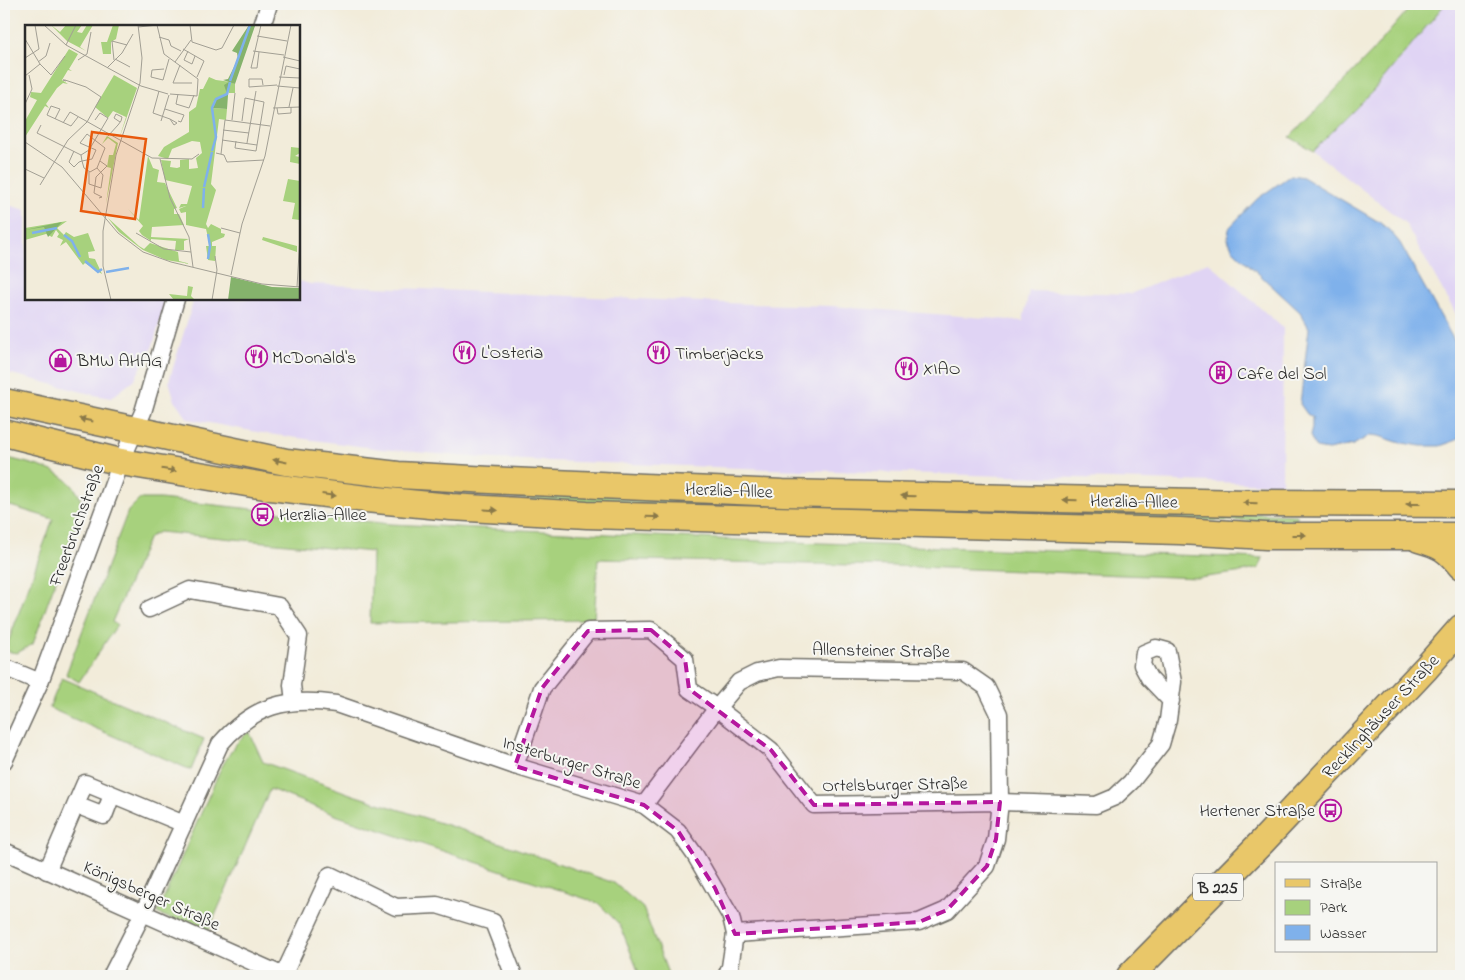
<svg xmlns="http://www.w3.org/2000/svg" width="1465" height="980" font-family="'Indie Flower',sans-serif">
	<style>
		.built { fill: #e0d4f4 }
		.green { fill: #a7d17d; stroke: #697e54 }
		.water { fill: #7fb1eb; stroke: #556e8b }
		.lines { fill: none; stroke-linecap: round; stroke-linejoin: round }
		.minor-casing { stroke: #716f68; stroke-width: 19 }
		.primary-casing { stroke: #716f68; stroke-width: 29 }
		.minor { stroke: #fff; stroke-width: 16 }
		.primary { stroke: #e9c769; stroke-width: 26 }
		.oneway { fill: #8a794a }
		.marked { fill: #b5179e; fill-opacity: 0.2; stroke: #b5179e; stroke-width: 4; stroke-dasharray: 10 6; stroke-linejoin: round }
		.labels { text-anchor: middle; stroke-width: 4; stroke-linejoin: round; paint-order: stroke }
		.shield { fill: #f6f6f2; stroke: #686867; stroke-width: 1 }
		.shield-label { font-size: 16px; font-weight: bold; fill: #2b2b2b }
		.poi-label { font-size: 18px; fill: #2b2b2b; stroke: #f6f6f2; text-anchor: start }
		.street-label { font-size: 18px; fill: #2b2b2b; stroke: #f6f6f2 }
		.inset-river { fill: none; stroke: #7fb1eb; stroke-width: 2.5 }
		.inset-road { fill: none; stroke: #a29f94; stroke-width: 1 }
		.view { fill: #e8590c; fill-opacity: 0.15; stroke: #e8590c; stroke-width: 2.5 }
		.inset-edge { fill: none; stroke: #2b2b2b; stroke-width: 2.5 }
	</style>
	<rect width="100%" height="100%" fill="#f6f6f2"/>
	<filter id="ink" filterUnits="userSpaceOnUse"><feTurbulence type="fractalNoise" baseFrequency=".02" numOctaves="2"/><feDisplacementMap in="SourceGraphic" scale="10" xChannelSelector="R" yChannelSelector="G"/><feConvolveMatrix kernelMatrix="1 2 1 2 8 2 1 2 1" color-interpolation-filters="sRGB"/></filter>
	<filter id="wash" filterUnits="userSpaceOnUse"><feTurbulence type="fractalNoise" baseFrequency=".0096" numOctaves="4" result="noise"/><feDisplacementMap in="SourceGraphic" scale="20" xChannelSelector="R" yChannelSelector="G"/><feGaussianBlur stdDeviation="1.12" result="paint"/><feColorMatrix in="noise" values="0 0 0 0 0 0 0 0 0 0 0 0 0 0 0 0 0 1.4 0 .05"/><feComposite in="paint" operator="in"/></filter>
	<g filter="url(#wash)">
		<rect width="100%" height="100%" fill="#f2ecda"/>
		<g class="built">
			<polygon points="1445,4 1461,4 1461,323 1405,223 1313,151 1373,91"/>
			<polygon points="4,204 26,210 26,299 167,299 152,348 134,380 111,398 99,396 4,372"/>
			<polygon points="1208,262 1283,328 1282,484 770,469 495,459 381,449 268,434 188,419 175,401 169,381 194,299 299,299 299,281 310,284 748,304 832,306 1023,321 1029,291 1130,294"/>
		</g>
		<g class="green">
			<polygon points="1413,4 1445,4 1373,91 1313,151 1290,137 1372,52"/>
			<path d="M4 457C29 464 63 468 77 492 80 496 81 502 82 507L33 644 17 653 5 651 53 519 4 504Z"/>
			<polygon points="368,485 1297,515 1297,520 1155,521 611,506 368,488"/>
			<polygon points="140,499 160,499 390,524 762,541 1263,558 1259,568 1243,572 1199,578 893,566 598,559 594,620 370,623 372,552 159,532 149,537 112,622 117,625 79,682 66,674 128,511"/>
			<polygon points="62,678 204,739 191,770 49,708"/>
			<polygon points="249,731 263,762 353,795 472,833 614,883 643,908 669,976 640,976 620,925 598,903 338,816 270,789 207,934 157,913 221,768 235,745"/>
		</g>
		<polygon class="water" points="1291,175 1303,177 1379,222 1390,231 1400,243 1461,353 1461,435 1457,440 1440,446 1421,446 1397,442 1379,436 1371,435 1353,445 1328,450 1316,448 1310,436 1312,428 1312,417 1307,414 1300,404 1309,328 1300,312 1233,250 1228,240 1229,228 1257,199"/>
	</g>
	<g filter="url(#ink)">
		<g class="lines">
			<defs>
				<g id="minor">
					<polyline points="262,26 269,4"/>
					<polyline points="149,609 190,590 279,606 299,636 292,685 294,701"/>
					<polyline points="4,667 40,682"/>
					<polyline points="4,761 40,682 121,462 143,412 176,299"/>
					<polyline points="515,766 542,688 588,631 651,630 685,659 689,689 717,708 771,750 814,805 1000,802 1096,805 1115,797 1131,782 1161,744 1168,720 1173,682 1167,651 1156,648 1144,653 1142,665 1149,678 1171,701"/>
					<polyline points="76,805 104,816 112,795"/>
					<polyline points="644,805 717,708 739,682 757,673 779,668 963,671 986,687 999,714 1000,802 996,839 987,866 947,910 919,922 735,934"/>
					<polyline points="4,851 284,976"/>
					<polyline points="47,871 85,783 184,824"/>
					<path d="M111 976 143 913 220 744C254 705 286 697 336 704L515 766 644 805 678 831 695 855 731 917 735 934 730 967 726 976"/>
					<polyline points="283,976 330,875 396,907 437,905 493,922 514,976"/>
				</g>
				<g id="primary">
					<polyline points="4,402 286,462 398,475 509,481 783,493 1247,503 1461,504"/>
					<polyline points="4,433 121,462 271,487 366,499 451,507 587,515 1180,531 1266,536 1461,536"/>
					<path d="M1419 539C1441 545 1447 549 1461 566"/>
					<polyline points="1130,976 1262,842 1426,668 1461,628"/>
				</g>
			</defs>
			<use href="#minor" class="minor-casing"/>
			<use href="#primary" class="primary-casing"/>
			<use href="#minor" class="minor"/>
			<use href="#primary" class="primary"/>
		</g>
		<defs><path id="oneway-solid" d="M-6-.8H1V-3.2L6.5 0L1 3.2V.8H-6Z" transform="scale(1.25)"/></defs>
		<g class="oneway">
			<use href="#oneway-solid" transform="translate(86 420) rotate(-168)"/>
			<use href="#oneway-solid" transform="translate(280 461) rotate(-169)"/>
			<use href="#oneway-solid" transform="translate(169 470) rotate(10)"/>
			<use href="#oneway-solid" transform="translate(329 495) rotate(7)"/>
			<use href="#oneway-solid" transform="translate(908 496) rotate(-179)"/>
			<use href="#oneway-solid" transform="translate(1070 500) rotate(-179)"/>
			<use href="#oneway-solid" transform="translate(1250 503) rotate(-179)"/>
			<use href="#oneway-solid" transform="translate(1413 504) rotate(-180)"/>
			<use href="#oneway-solid" transform="translate(491 510) rotate(3)"/>
			<use href="#oneway-solid" transform="translate(653 517) rotate(2)"/>
			<use href="#oneway-solid" transform="translate(1299 535)"/>
		</g>
	</g>
	<path class="marked" d="M651 630 685 659 689 689 771 750 814 805 1000 802 996 839 987 866 947 910 919 922 735 934 715 888 678 831 644 805 515 766 542 688 588 631Z"/>
	<defs>
		<symbol id="restaurant-ring" viewBox="-11 -11 22 22"><circle r="9.5" fill="#f6f6f2" stroke="#b5179e" stroke-width="1.5"/><path d="M-5-6h1v4h1v-4h1v4h1v-4h1v5L-1.5 .5V6h-2V.5L-5-1ZM5-6V6H3V1.5H1.5Q1.5-4 5-6Z" fill="#b5179e"/></symbol>
		<symbol id="shop-ring" viewBox="-11 -11 22 22"><circle r="9.5" fill="#f6f6f2" stroke="#b5179e" stroke-width="1.5"/><path d="M-5-2.5h2.3a2.7 3.5 0 0 1 5.4 0H5L5.5 6h-11ZM-1.5-2.5h3a1.5 2.3 0 0 0-3 0Z" fill="#b5179e"/></symbol>
		<symbol id="building-ring" viewBox="-11 -11 22 22"><circle r="9.5" fill="#f6f6f2" stroke="#b5179e" stroke-width="1.5"/><path d="M-4-6H4V6H1V3H-1V6H-4ZM-2.5-4.3h1.7v1.8h-1.7ZM.8-4.3h1.7v1.8H.8ZM-2.5-1h1.7V.8h-1.7ZM.8-1h1.7V.8H.8Z" fill="#b5179e"/></symbol>
		<symbol id="bus-ring" viewBox="-11 -11 22 22"><circle r="9.5" fill="#f6f6f2" stroke="#b5179e" stroke-width="1.5"/><path d="M-5-6H5V4H4V6H2V4H-2V6H-4V4H-5ZM-3.5-4V0h7V-4ZM-3.5 1.2v1.5H-2V1.2ZM2 1.2v1.5H3.5V1.2Z" fill="#b5179e"/></symbol>
	</defs>
	<g fill-rule="evenodd">
		<use href="#restaurant-ring" x="452" y="340" width="25" height="25"/>
		<use href="#restaurant-ring" x="646" y="340" width="25" height="25"/>
		<use href="#restaurant-ring" x="244" y="344" width="25" height="25"/>
		<use href="#shop-ring" x="48" y="348" width="25" height="25"/>
		<use href="#restaurant-ring" x="894" y="356" width="25" height="25"/>
		<use href="#building-ring" x="1208" y="360" width="25" height="25"/>
		<use href="#bus-ring" x="250" y="502" width="25" height="25"/>
		<use href="#bus-ring" x="1318" y="798" width="25" height="25"/>
	</g>
	<g class="labels">
		<rect class="shield" x="1193" y="873.5" width="50" height="27" rx="4"/>
		<g class="shield-label">
			<text x="1218" y="893">B 225</text>
		</g>
		<g class="poi-label">
			<text x="481" y="358">L'Osteria</text>
			<text x="675" y="359">Timberjacks</text>
			<text x="272" y="363">McDonald's</text>
			<text x="77" y="366">BMW AHAG</text>
			<text x="923" y="374">XIAO</text>
			<text x="1237" y="379">Cafe del Sol</text>
			<text x="279" y="520">Herzlia-Allee</text>
			<text x="1315" y="816" text-anchor="end">Hertener Straße</text>
		</g>
		<g class="street-label">
			<text transform="translate(729 490) rotate(2)" y="6">Herzlia-Allee</text>
			<text transform="translate(1134 501) rotate(1)" y="6">Herzlia-Allee</text>
			<text transform="translate(76 525) rotate(-70)" y="6">Freerbruchstraße</text>
			<text transform="translate(881 650) rotate(1)" y="6">Allensteiner Straße</text>
			<text transform="translate(1380 716) rotate(-47)" y="6">Recklinghäuser Straße</text>
			<text transform="translate(572 762) rotate(17)" y="6">Insterburger Straße</text>
			<text transform="translate(895 784) rotate(-1)" y="6">Ortelsburger Straße</text>
			<text transform="translate(152 895) rotate(24)" y="6">Königsberger Straße</text>
		</g>
	</g>
	<g transform="translate(25 25)">
		<rect width="275" height="275" fill="#f2ecda"/>
		<path d="M26 0 35 7 41 0H57L52 7 57 8 62 0H68L55 22 61 26 42 16ZM88 0H94L91 14 86 17V29H78L76 17H82ZM44 24 53 29 44 44 47 46 43 45 37 55 43 59 38 58 32 63 21 79 24 83 20 81 0 112V96L12 75 5 72 6 67 16 68ZM89 50 112 63 94 114 101 92 88 86 83 93 70 82ZM184 52 191 55 206 57 210 59V68H204V57L202 69 189 76 187 83 202 84 201 95 194 94 186 159 191 165 181 199 183 203 186 199 196 204V208L200 209 199 212 187 217V221H191L190 236 183 235 181 221H185L181 204 161 200V187L156 188 154 184 161 181 154 183 156 179H162L167 161 140 155 136 135 146 136 145 142 152 143 155 142V135L164 134V144L173 143 171 133 177 128 175 117 167 116 147 124 143 134 133 131 139 122 164 107V87L171 82 175 64H178ZM82 111 93 118 81 179 86 143 82 142 84 130H88L91 119 83 113 77 119ZM266 122 275 123V128L270 131 275 132V139L265 137ZM123 131 128 143 134 145 132 157 140 158 152 183 149 184V189H154L159 200 127 202 126 212 164 214 159 216V225H150L151 216 126 214V216L117 210 114 206 118 201 103 184 114 195ZM263 154 275 156V195L267 194 270 178 258 176ZM83 193 114 221 119 224 125 218 153 227 154 236 166 239 141 235 118 225 94 207ZM42 196 32 203 39 210 41 207 49 212 63 208 70 226 63 227 64 233 70 234 77 249 60 238 58 240 41 217 35 221 38 215 32 212 34 209 31 205 27 212 21 209 0 215V203ZM238 212 272 221V227L237 215ZM163 261 168 262 166 271 170 275H149L144 269 162 271Z" fill="#a7d17d"/>
		<path d="M224 0 230 1 210 59 204 57 202 84 187 83 191 74 202 69 199 60 204 57 198 55 203 54 213 34 212 28 207 26ZM37 197 23 212 19 202 0 205ZM206 252 247 262 275 263V275H203Z" fill="#85b36c"/>
		<path class="inset-river" d="M205 56 225 0M187 126 191 112 187 83 191 74 202 69 205 57M179 162 187 127M178 183 179 163M7 208 32 203M183 209 185 221 183 234M39 210 47 216 55 232M60 236 73 247 77 244M81 247 104 243"/>
		<path class="inset-road" d="M19 0 41 20 116 61M132 0 139 29 173 54 172 71 145 69M165 0 167 17 191 25 197 23 209 0M113 2 133 0M232 11 262 16M134 12 144 15 146 21 156 26M0 14 15 39 26 50 40 31M41 20 51 0M158 24 179 36 172 52M163 26 159 35 167 39 170 31M228 26 259 30M234 27 232 43H226L236 0M258 32 275 36M0 33 14 24 10 0M90 34 105 42M53 35 62 29 66 7M89 35 87 16 102 20M13 37 21 31 25 18M150 37 166 15M155 40 148 58H167M82 43 97 28 108 9M139 44 127 45 126 52 138 55 144 34M259 50 261 41 275 44V52M0 51 15 39M254 52 275 53M238 60 237 54H224V62L252 60M116 61 143 69M252 61 275 63M134 66 128 88 145 94 149 100 152 98 145 94M153 69 151 79 164 83 169 70M0 79 7 64 4 50M264 82 268 63M248 83 275 82M252 83 253 89 266 88V82M140 84 159 90 156 97 153 96M30 94 35 84 26 81 22 90 46 101 53 92M207 95 210 68M136 96 144 70M38 98 45 87 127 133 167 134 174 129M16 100 12 108 56 130 64 125 83 93 75 88 70 95M198 105 224 108M83 111 93 100 96 96 97 92 91 89 89 93 95 97M197 115 232 120 239 77 220 73 217 96M211 116 210 123 231 126 232 120M0 117 37 142 93 208 118 227 146 237 237 259 275 262M222 118 231 66M49 126 44 137 49 142 54 137 57 136 67 134 71 125 55 118 62 109 80 123 72 143 65 147 59 143 57 136 56 130M191 128 199 130 202 137 239 135M196 129 200 95 245 101M135 134 145 173 164 212 168 242M0 144 19 153M64 147V159L76 163 78 150 72 143M15 160 43 115 62 97 76 72 61 62 40 55H38L41 56M74 173 77 172 69 168 71 152 82 141 75 136M196 203 215 208M111 208 139 224 166 227M206 250 217 199 240 131 266 0M272 262 275 211M86 275 78 241V206L91 130 115 58 117 33 113 0M187 275 192 245 190 231"/>
		<path class="view" d="M67 107 121 114 110 194 56 186Z"/>
		<rect width="275" height="275" class="inset-edge"/>
	</g>
	<rect width="1465" height="980" fill="none" stroke="#f6f6f2" stroke-width="20"/>
	<rect x="1275" y="862" width="162" height="90" fill="#f6f6f2" stroke="#a5a5a2"/>
	<rect x="1285" y="879" width="25" height="8" fill="#e9c769" stroke="#a5a5a2"/>
	<text x="1320" y="888" font-size="15" fill="#2b2b2b">Straße</text>
	<rect x="1285" y="900" width="25" height="15" fill="#a7d17d" stroke="#a5a5a2"/>
	<text x="1320" y="912" font-size="15" fill="#2b2b2b">Park</text>
	<rect x="1285" y="925" width="25" height="15" fill="#7fb1eb" stroke="#a5a5a2"/>
	<text x="1320" y="938" font-size="15" fill="#2b2b2b">Wasser</text>
</svg>
